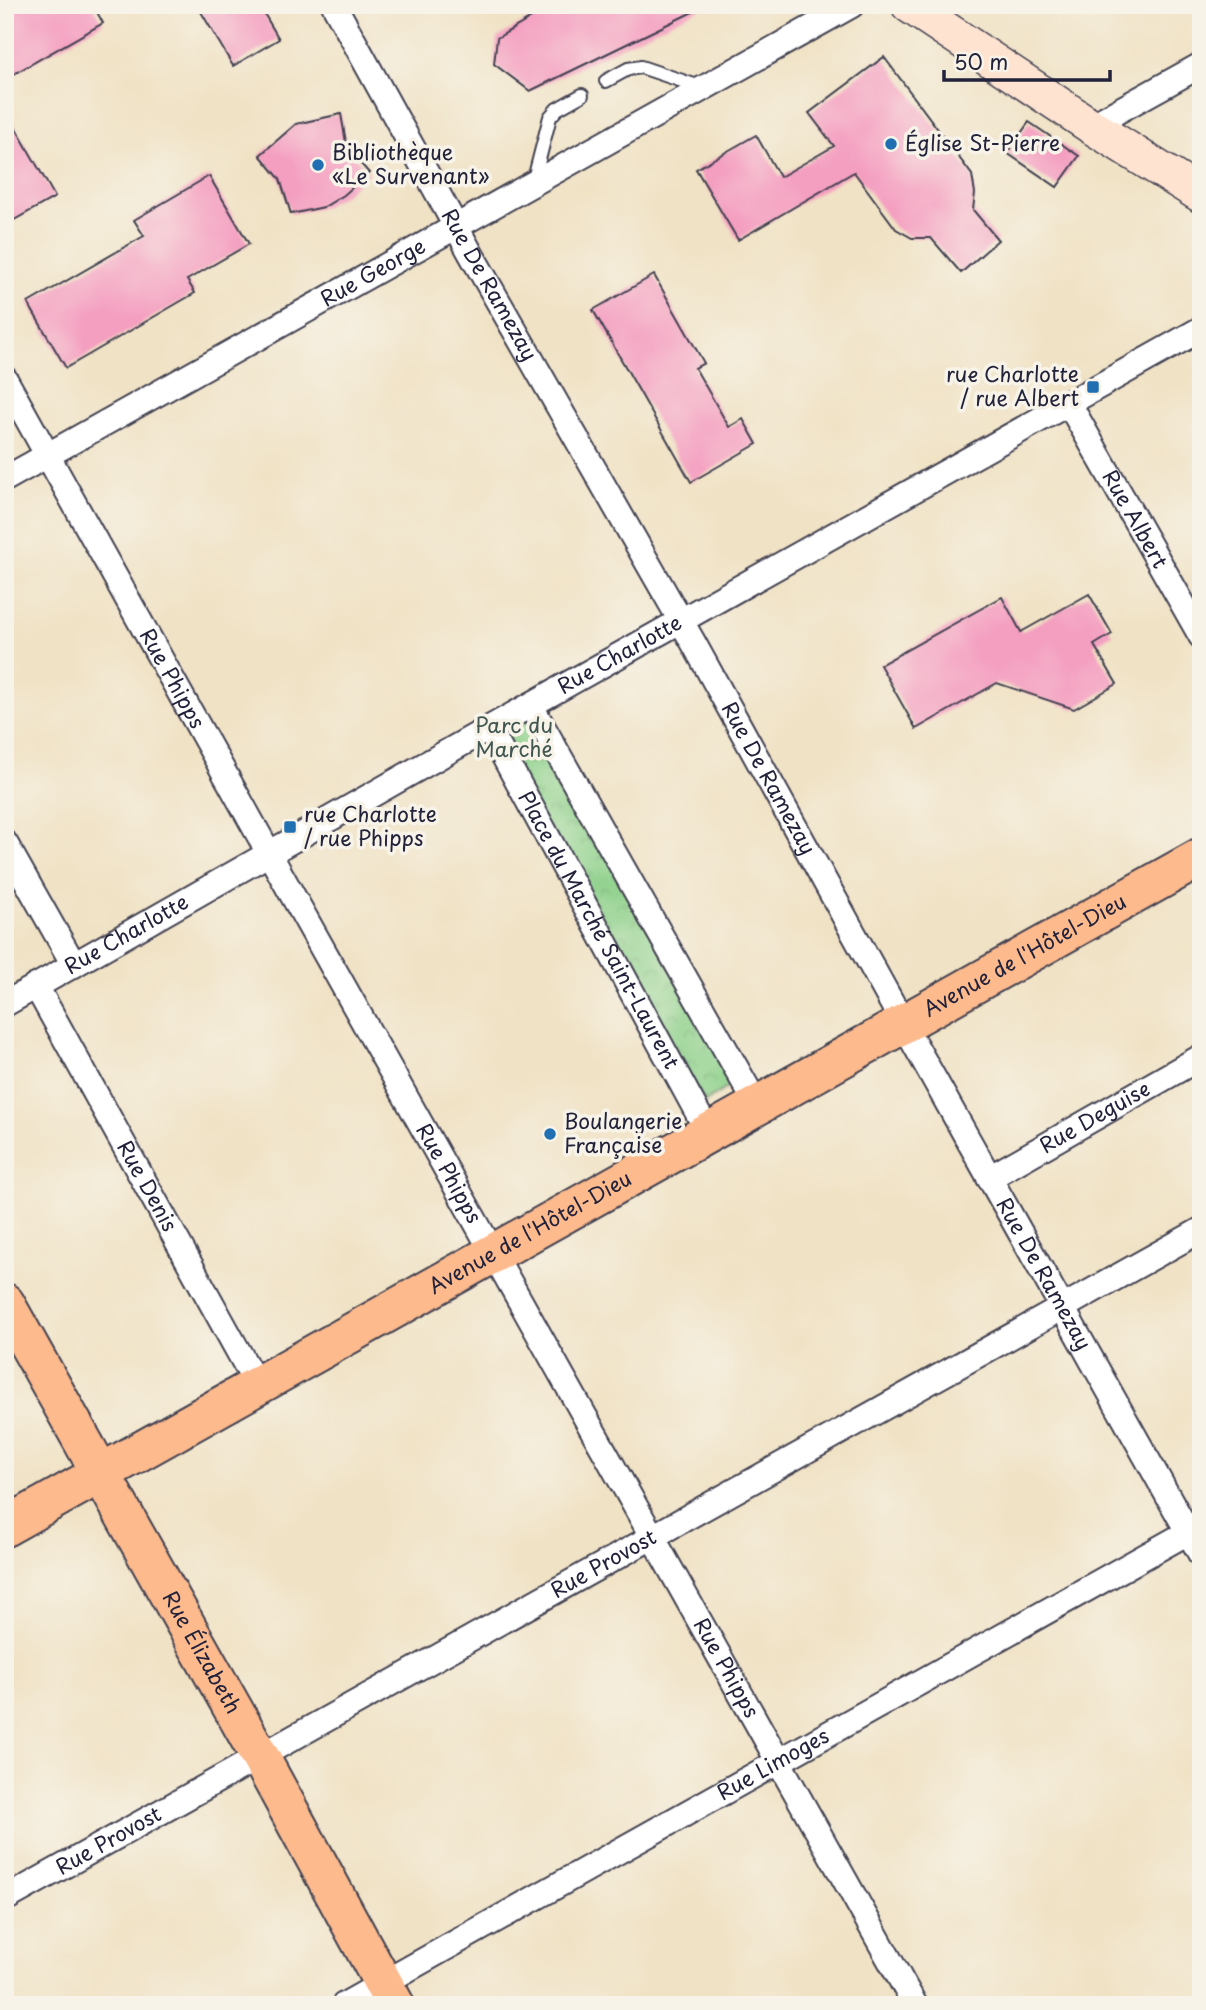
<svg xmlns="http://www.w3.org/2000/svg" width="1206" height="2010" font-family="'Playpen Sans',sans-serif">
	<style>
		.park { fill: url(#park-crowns); stroke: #567962; stroke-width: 2 }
		.building { fill: #f49ec0 }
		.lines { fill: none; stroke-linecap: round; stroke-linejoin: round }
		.lane-casing { stroke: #413f50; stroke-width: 16 }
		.street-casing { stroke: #413f50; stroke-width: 28 }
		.secondary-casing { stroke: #413f50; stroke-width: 38 }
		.primary-casing { stroke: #413f50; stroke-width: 42 }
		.lane { stroke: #fff; stroke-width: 12 }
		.street { stroke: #fff; stroke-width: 24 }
		.secondary { stroke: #fee3d1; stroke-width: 35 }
		.primary { stroke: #fcba8d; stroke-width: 38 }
		.poi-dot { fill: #1f6fb2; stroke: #f7f3e8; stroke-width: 2.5 }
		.labels { text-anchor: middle; stroke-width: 7; stroke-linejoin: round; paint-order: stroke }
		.poi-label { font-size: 21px; fill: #22223b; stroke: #f7f3e8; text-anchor: start }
		.street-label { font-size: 21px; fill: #22223b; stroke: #f7f3e8 }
		.park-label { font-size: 21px; fill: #425652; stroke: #f7f3e8 }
	</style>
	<defs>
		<pattern id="park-crowns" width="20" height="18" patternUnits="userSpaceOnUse" patternTransform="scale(1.75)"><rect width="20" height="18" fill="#8bd089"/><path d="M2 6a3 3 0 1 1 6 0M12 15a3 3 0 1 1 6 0" fill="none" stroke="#78b277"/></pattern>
	</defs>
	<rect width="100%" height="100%" fill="#f7f3e8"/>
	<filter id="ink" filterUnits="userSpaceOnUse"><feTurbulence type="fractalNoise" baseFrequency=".0143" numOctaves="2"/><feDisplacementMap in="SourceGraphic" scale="14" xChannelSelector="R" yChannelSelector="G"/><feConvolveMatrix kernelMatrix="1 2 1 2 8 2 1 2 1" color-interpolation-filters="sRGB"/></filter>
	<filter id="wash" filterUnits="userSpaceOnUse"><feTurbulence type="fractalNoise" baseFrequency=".00686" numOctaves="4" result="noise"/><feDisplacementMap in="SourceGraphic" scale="28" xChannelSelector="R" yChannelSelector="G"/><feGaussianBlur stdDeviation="1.57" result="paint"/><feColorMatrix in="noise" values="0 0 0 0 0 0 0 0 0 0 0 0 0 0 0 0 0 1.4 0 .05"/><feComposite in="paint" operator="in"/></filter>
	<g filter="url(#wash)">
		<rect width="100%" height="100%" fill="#f0e2c5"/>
		<polygon class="park" points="523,703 734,1083 705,1102 478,728"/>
		<g id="blocks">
			<g class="building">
				<polygon points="5,5 93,5 103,23 12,75 5,62"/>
				<polygon points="197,5 259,5 279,39 233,66"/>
				<polygon points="526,5 707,5 530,91 494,64 497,38 533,17"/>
				<polygon points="884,57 972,175 975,193 973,210 998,240 961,273 931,238 912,238 896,229 854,172 738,240 696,169 756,135 780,177 834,146 809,113"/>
				<polygon points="5,109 55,197 5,225"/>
				<polygon points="341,114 347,148 369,173 344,195 324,207 291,214 280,179 260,155 296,124"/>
				<polygon points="1029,122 1079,156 1057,187 1007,153"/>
				<polygon points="209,176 249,244 187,280 195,293 66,368 28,303 144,236 134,220"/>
				<polygon points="654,275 704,363 695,368 729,427 743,419 757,444 691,482 593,310"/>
				<polygon points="1089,594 1112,634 1094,645 1117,684 1074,709 997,683 916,729 880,665 1002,597 1021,632"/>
			</g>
		</g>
	</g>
	<g filter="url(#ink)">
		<use href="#blocks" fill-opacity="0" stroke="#413f50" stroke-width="2"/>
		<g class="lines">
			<defs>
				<g id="lane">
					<polyline points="606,81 628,69 641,67 703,88"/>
					<polyline points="533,183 550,117 557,109 582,95"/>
				</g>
				<g id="street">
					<path id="s1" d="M334 5 471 254 693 642 914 1043 1201 1555"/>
					<polyline points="1091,126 1201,65"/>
					<path id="s2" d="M5 379 280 873 915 2005"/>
					<path id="s3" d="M1068 402 1201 636"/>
					<path id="s4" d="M5 479 852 5"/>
					<polyline points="531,706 757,1105"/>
					<path id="s5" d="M489 729 708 1132"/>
					<polyline points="5,843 74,965"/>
					<path id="s6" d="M36 986 258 1387"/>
					<path id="s7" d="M5 1004 470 739 1201 329"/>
					<path id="s8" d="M989 1178 1201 1057"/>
					<path id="s9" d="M5 1899 1201 1230"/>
					<path id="s10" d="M344 2005 1201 1525"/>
				</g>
				<polyline id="secondary" points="909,5 1091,126 1201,195"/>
				<g id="primary">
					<path id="s11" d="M5 1303 260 1757 395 2005"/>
					<path id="s12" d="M5 1527 1201 857"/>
				</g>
			</defs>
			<use href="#lane" class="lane-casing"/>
			<use href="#street" class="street-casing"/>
			<use href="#secondary" class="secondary-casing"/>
			<use href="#primary" class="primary-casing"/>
			<use href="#lane" class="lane"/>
			<use href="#street" class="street"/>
			<use href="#secondary" class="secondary"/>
			<use href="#primary" class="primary"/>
		</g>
	</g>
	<g class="poi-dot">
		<circle cx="891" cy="144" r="7"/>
		<circle cx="318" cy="165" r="7"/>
		<rect x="1086" y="380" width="14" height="14" rx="3.5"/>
		<rect x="283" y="820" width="14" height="14" rx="3.5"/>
		<circle cx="550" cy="1134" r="7"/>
	</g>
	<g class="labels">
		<g class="poi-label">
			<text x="905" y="151">Église St-Pierre</text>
			<text x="332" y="160">Bibliothèque<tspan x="332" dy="24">«Le Survenant»</tspan></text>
			<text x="1079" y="382" text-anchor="end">rue Charlotte<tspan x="1079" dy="24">/ rue Albert</tspan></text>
			<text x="304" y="822">rue Charlotte<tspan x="304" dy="24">/ rue Phipps</tspan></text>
			<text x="564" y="1129">Boulangerie<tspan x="564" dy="24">Française</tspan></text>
		</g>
		<g class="street-label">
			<text dy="7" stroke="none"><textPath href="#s4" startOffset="422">Rue George</textPath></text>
			<text dy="7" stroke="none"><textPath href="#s1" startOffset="320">Rue De Ramezay</textPath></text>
			<text dy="7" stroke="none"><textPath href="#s3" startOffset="135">Rue Albert</textPath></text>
			<text dy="7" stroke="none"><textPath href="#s7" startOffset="707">Rue Charlotte</textPath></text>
			<text dy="7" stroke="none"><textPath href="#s2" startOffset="343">Rue Phipps</textPath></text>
			<text dy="7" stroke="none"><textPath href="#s1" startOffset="887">Rue De Ramezay</textPath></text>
			<text dy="7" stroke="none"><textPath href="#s5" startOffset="229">Place du Marché Saint-Laurent</textPath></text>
			<text dy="7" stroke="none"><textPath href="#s7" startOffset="140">Rue Charlotte</textPath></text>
			<text dy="7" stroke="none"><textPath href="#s12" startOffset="1169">Avenue de l'Hôtel-Dieu</textPath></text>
			<text dy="7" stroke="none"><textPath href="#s8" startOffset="122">Rue Deguise</textPath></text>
			<text dy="7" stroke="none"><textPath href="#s2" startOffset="910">Rue Phipps</textPath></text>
			<text dy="7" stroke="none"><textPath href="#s6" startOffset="229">Rue Denis</textPath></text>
			<text dy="7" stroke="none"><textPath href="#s12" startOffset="602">Avenue de l'Hôtel-Dieu</textPath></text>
			<text dy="7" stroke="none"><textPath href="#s1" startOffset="1454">Rue De Ramezay</textPath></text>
			<text dy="7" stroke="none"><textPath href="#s9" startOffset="686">Rue Provost</textPath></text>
			<text dy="7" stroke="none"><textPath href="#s11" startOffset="401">Rue Élizabeth</textPath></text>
			<text dy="7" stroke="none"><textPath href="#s2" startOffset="1477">Rue Phipps</textPath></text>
			<text dy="7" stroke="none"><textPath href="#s10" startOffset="492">Rue Limoges</textPath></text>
			<text dy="7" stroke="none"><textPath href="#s9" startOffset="119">Rue Provost</textPath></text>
		</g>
		<g class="park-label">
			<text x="514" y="733">Parc du<tspan x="514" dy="24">Marché</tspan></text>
		</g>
	</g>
	<rect width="1206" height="2010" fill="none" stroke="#f7f3e8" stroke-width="28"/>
	<path d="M944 70v10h166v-10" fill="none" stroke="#22223b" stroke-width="3.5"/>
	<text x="954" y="70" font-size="21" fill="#22223b" stroke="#f7f3e8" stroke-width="5" paint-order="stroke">50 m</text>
</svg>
